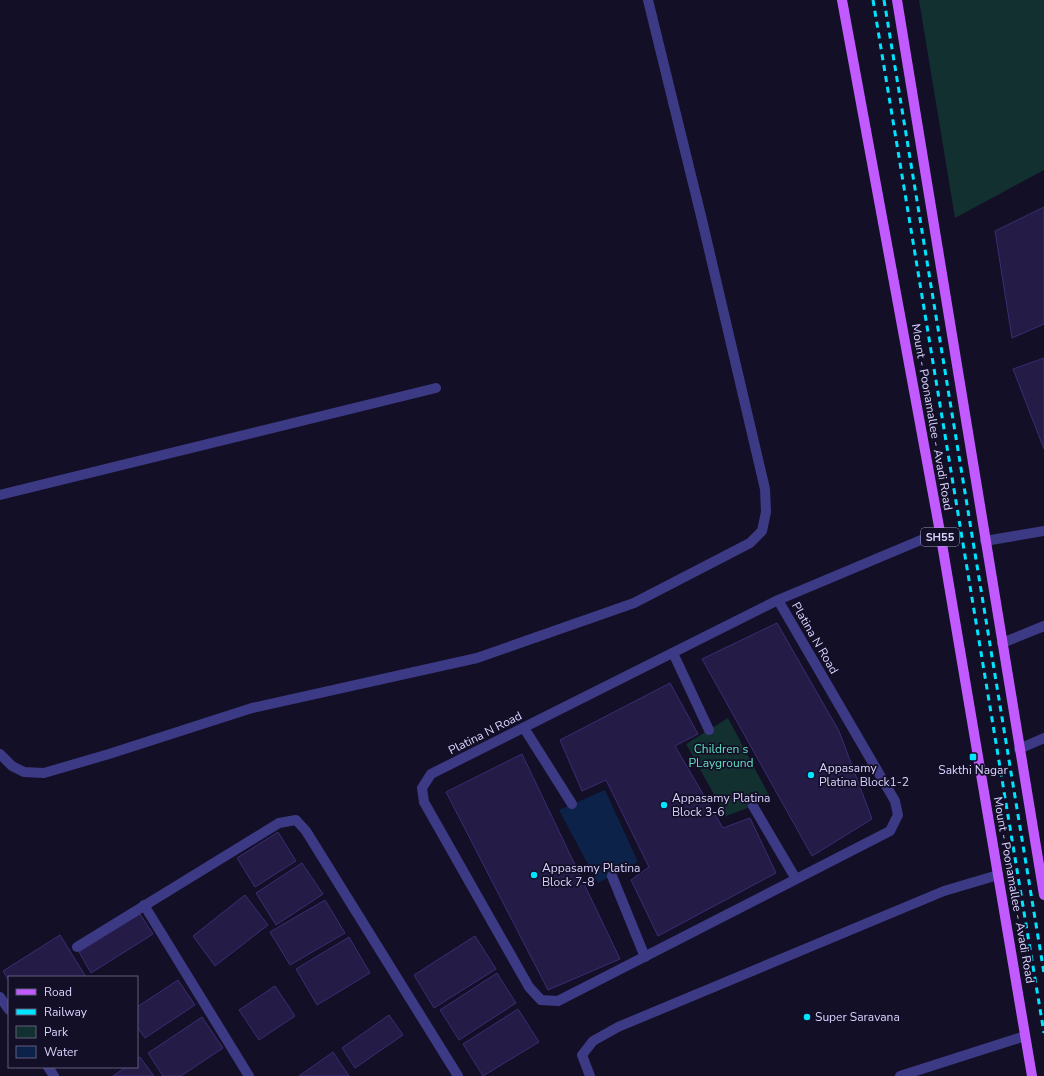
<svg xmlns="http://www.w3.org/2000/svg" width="1044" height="1076" font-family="'Nunito Sans',sans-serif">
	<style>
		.green { fill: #12302f }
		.water { fill: #0c2248 }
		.building { fill: #241b47; stroke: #3b2d73 }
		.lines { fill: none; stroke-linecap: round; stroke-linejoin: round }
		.minor { stroke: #3d3a85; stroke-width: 10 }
		.major { stroke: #c25bff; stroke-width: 10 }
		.rail { stroke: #00e5ff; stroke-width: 3; stroke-dasharray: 6 5; stroke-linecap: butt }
		.poi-dot { fill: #00e5ff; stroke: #130f26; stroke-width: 1.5 }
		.labels { text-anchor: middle; stroke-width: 3.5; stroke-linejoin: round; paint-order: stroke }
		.shield { fill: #130f26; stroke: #9e99be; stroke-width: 1 }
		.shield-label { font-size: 11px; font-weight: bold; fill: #d9d4ff }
		.street-label { font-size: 12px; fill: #d9d4ff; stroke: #130f26 }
		.park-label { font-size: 12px; fill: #5fe0c0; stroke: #130f26 }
		.poi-label { font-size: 12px; fill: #d9d4ff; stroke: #130f26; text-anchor: start }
	</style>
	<rect width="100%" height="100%" fill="#130f26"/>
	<g class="green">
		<polygon points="919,0 1044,0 1044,170 955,218"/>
		<polygon points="728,718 771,799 726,816 686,744"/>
	</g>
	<polygon class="water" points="605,790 638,862 598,883 559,810"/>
	<g class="building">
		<polygon points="1044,207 1044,324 1012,338 995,231"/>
		<polygon points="1044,358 1044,449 1013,369"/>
		<polygon points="777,623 839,731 872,819 812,856 702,659"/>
		<polygon points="670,683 698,734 675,746 723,828 750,818 776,873 658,936 631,880 649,867 606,780 582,791 560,740"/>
		<polygon points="522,754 620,959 548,990 446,792"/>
		<polygon points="278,832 296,861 255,887 237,858"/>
		<polygon points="302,863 323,894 276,925 256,893"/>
		<polygon points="245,895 268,925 215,966 193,936"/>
		<polygon points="325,900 345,933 290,965 270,932"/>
		<polygon points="140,914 153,934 91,973 79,952"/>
		<polygon points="60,935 86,977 9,977 9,981 3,971"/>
		<polygon points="475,936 496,969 434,1008 414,975"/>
		<polygon points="349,937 370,973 317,1005 296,969"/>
		<polygon points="497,973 516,1003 459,1040 440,1010"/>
		<polygon points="178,980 195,1005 145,1038 137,1027 137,1007"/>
		<polygon points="275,986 295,1016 259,1040 239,1010"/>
		<polygon points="518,1009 539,1042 483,1076 463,1044"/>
		<polygon points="389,1015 403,1035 355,1068 342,1048"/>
		<polygon points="202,1017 223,1048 181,1076 163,1076 148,1053"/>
		<polygon points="333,1052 349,1076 299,1076"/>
		<polygon points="140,1057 154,1076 113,1076 126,1067 137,1067 137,1059"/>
	</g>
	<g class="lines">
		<g class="minor">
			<polyline points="0,495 436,388"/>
			<polyline points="985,541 1044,531"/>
			<polyline points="778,600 895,801 898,815 890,831 558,1001 541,1000 529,987 424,802 422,788 431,774 778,600 940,532"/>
			<polyline points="1002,643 1044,626"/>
			<polyline points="673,653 709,730"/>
			<polyline points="524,728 572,804"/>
			<polyline points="1019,749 1044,738"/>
			<polyline points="0,754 12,766 24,772 44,773 109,754 252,708 477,658 634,603 750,543 762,531 766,512 765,489 702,220 648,0"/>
			<polyline points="753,806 796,879"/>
			<polyline points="612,876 645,957"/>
			<polyline points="144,905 249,1076"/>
			<polyline points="77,947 279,823 296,820 306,831 458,1076"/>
			<polyline points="0,997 9,1010"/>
			<polyline points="48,1067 54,1076"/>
			<polyline points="590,1076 582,1055 593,1041 618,1027 944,891 998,875"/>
			<polyline points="900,1076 1025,1036"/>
		</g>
		<g class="major">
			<polyline points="842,0 940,532 1032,1076"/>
			<polyline points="897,0 1044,895"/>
		</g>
		<g class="rail">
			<polyline points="873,0 1044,1033"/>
			<polyline points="884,0 1044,973"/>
		</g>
	</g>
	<g class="poi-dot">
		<rect x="969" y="753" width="8" height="8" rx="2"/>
		<circle cx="811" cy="775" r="4"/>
		<circle cx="664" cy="805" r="4"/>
		<circle cx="534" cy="875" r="4"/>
		<circle cx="807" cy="1017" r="4"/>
	</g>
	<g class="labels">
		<rect class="shield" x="921" y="528" width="38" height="18" rx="3"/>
		<g class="shield-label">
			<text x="940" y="541">SH55</text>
		</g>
		<g class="street-label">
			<text transform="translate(932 417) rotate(80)" y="4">Mount - Poonamallee - Avadi Road</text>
			<text transform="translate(815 638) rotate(60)" y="4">Platina N Road</text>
			<text transform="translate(485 733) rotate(-27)" y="4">Platina N Road</text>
			<text transform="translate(1014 890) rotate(80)" y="4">Mount - Poonamallee - Avadi Road</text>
		</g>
		<g class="park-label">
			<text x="721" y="753">Children s<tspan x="721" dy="14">PLayground</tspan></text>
		</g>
		<g class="poi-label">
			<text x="819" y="772">Appasamy<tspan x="819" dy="14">Platina Block1-2</tspan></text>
			<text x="973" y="774" text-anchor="middle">Sakthi Nagar</text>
			<text x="672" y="802">Appasamy Platina<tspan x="672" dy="14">Block 3-6</tspan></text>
			<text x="542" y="872">Appasamy Platina<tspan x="542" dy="14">Block 7-8</tspan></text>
			<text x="815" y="1021">Super Saravana</text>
		</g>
	</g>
	<rect x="8" y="976" width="130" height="92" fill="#130f26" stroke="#625e7d"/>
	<rect x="16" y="989" width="20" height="6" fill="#c25bff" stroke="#625e7d"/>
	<text x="44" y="996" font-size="12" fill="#d9d4ff">Road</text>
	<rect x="16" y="1009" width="20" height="6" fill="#00e5ff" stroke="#625e7d"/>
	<text x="44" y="1016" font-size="12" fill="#d9d4ff">Railway</text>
	<rect x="16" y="1026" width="20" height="12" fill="#12302f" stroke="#625e7d"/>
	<text x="44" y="1036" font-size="12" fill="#d9d4ff">Park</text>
	<rect x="16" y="1046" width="20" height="12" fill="#0c2248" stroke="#625e7d"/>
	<text x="44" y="1056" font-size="12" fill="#d9d4ff">Water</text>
</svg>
